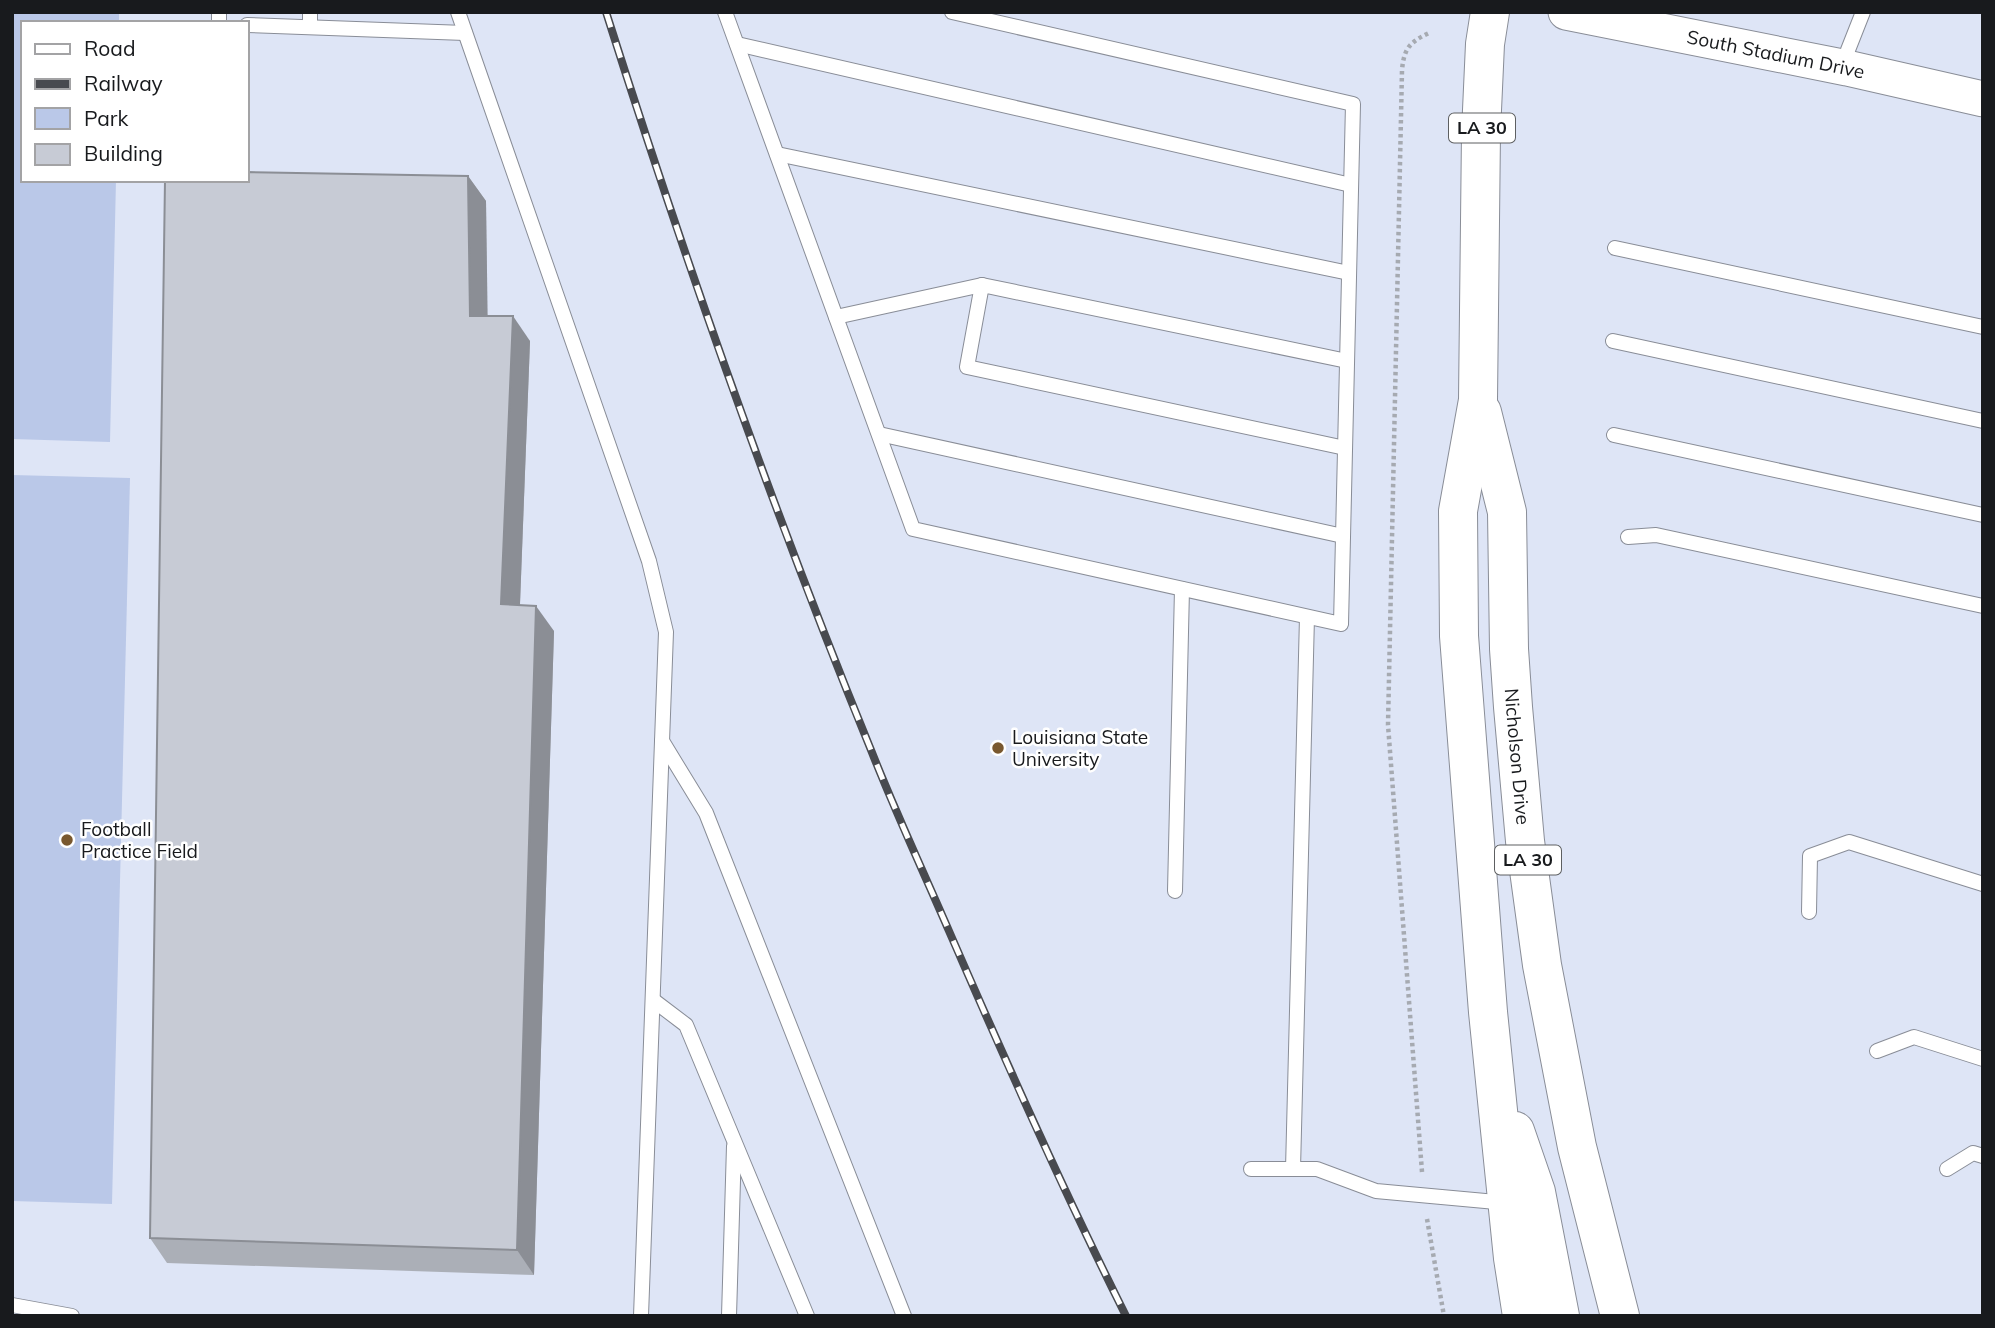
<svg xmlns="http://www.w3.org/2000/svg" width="1995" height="1328" font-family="Mulish,sans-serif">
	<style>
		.built { fill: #dee5f6; fill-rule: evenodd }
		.green { fill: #bac8e8 }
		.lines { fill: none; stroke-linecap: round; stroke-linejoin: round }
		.service-casing { stroke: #898d97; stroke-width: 16 }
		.tertiary-casing { stroke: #898d97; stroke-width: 37 }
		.primary-casing { stroke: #898d97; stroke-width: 40 }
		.path { stroke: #a6aab1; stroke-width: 4.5; stroke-dasharray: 3.5 3.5; stroke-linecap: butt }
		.service { stroke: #fff; stroke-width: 14 }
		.tertiary { stroke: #fff; stroke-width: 35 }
		.primary { stroke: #fff; stroke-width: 38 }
		.rail-casing { stroke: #484a4f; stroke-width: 8 }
		.rail { stroke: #fff; stroke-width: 5; stroke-dasharray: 16; stroke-linecap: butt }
		.wall { fill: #abafb7 }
		.shaded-wall { fill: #8b8e95 }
		.building { fill: #c7cbd5; stroke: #8b8e95; stroke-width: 2 }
		.poi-dot { fill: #79582f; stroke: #fff; stroke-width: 2.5 }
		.labels { text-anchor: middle; stroke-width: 5; stroke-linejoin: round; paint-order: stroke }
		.shield { fill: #fff; stroke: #5d5f61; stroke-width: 2 }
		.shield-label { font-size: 18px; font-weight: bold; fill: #181a1d }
		.street-label { font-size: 19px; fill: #181a1d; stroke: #fff }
		.poi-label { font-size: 19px; fill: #181a1d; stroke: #fff; text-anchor: start }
	</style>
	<rect width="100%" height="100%" fill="#ecf1fb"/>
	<path class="built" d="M12 12H1983V1316H12ZM23 23H247V180H23Z"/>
	<g class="green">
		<polygon points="12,12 119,12 119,23 23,23 23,180 116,180 110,442 12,439"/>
		<polygon points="12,475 130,478 112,1204 12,1201"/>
	</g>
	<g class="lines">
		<defs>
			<g id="service">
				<polyline points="310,12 310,27"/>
				<polyline points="458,12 649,561 666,632 641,1316"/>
				<polyline points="725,12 913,529 1341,624 1353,104 952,12"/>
				<polyline points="219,23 219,12"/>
				<polyline points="247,25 465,33"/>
				<polyline points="737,44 1351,185"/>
				<polyline points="1847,68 1848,50 1863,12"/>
				<polyline points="777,154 1349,273"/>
				<polyline points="1615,248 1983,327"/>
				<polyline points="836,317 982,285"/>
				<polyline points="1613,341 1983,421"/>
				<polyline points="879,434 1343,536"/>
				<polyline points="1614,435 1983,515"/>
				<polyline points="1345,448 967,367 982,285 1347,361"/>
				<polyline points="1628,537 1656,535 1983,606"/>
				<polyline points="662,741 706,813 904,1316"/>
				<polyline points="1175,891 1182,589"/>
				<polyline points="1809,912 1810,856 1849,842 1983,884"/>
				<polyline points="653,1000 686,1025 807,1316"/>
				<polyline points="1877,1051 1914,1037 1983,1059"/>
				<polyline points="1251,1169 1317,1169 1376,1191 1507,1203"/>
				<polyline points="1293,1169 1307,617"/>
				<polyline points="1947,1169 1973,1153 1983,1156"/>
				<polyline points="12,1305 72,1316"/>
				<polyline points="729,1316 734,1146"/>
			</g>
			<g id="tertiary">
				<path id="s1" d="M1566 12 1847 68 1983 99"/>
			</g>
			<g id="primary">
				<polyline points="1490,12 1485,44 1481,132 1478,400 1458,511 1459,636 1488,1012 1513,1258 1522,1316"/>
				<path id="s2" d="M1482 412 1507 512 1509 649 1513 707 1525 841 1542 965 1577 1147 1620 1316"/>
				<polyline points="1515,1131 1536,1192 1560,1316"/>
			</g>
		</defs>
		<use href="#service" class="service-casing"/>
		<use href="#tertiary" class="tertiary-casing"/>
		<use href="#primary" class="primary-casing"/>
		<g class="path">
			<path d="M1422 1172 1388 725 1402 70C1404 48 1410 42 1429 33"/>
			<polyline points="1427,1219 1444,1316"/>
		</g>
		<use href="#service" class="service"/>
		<use href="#tertiary" class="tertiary"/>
		<use href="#primary" class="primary"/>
		<defs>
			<path id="rail" d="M606 12C685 261 772 508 871 750 895 811 923 871 949 931 1005 1060 1063 1190 1126 1316"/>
		</defs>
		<use href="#rail" class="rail-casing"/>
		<use href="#rail" class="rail"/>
	</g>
	<polygon class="wall" points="468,176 486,201 487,316 530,341 520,605 554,631 534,1275 167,1263 150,1238"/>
	<g class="shaded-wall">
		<polygon points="468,176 486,201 488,341 470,316"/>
		<polygon points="513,316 530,341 519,629 501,604"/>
		<polygon points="536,606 554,631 534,1275 517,1250"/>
	</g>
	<polygon class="building" points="247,172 468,176 470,316 513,316 501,604 536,606 517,1250 150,1238 165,180 247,180"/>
	<g class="poi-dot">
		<circle cx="998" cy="748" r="7"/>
		<circle cx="67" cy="840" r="7"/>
	</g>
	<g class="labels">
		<g class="shield">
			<rect x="1449" y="113.5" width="66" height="29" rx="5"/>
			<rect x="1495" y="845.5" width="66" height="29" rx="5"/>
		</g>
		<g class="shield-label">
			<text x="1482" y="134">LA 30</text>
			<text x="1528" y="866">LA 30</text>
		</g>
		<g class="street-label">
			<text dy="7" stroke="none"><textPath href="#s1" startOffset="214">South Stadium Drive</textPath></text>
			<text dy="7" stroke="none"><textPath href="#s2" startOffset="348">Nicholson Drive</textPath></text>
		</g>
		<g class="poi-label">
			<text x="1012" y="744">Louisiana State<tspan x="1012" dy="22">University</tspan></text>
			<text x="81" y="836">Football<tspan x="81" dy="22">Practice Field</tspan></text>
		</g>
	</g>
	<rect width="1995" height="1328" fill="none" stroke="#181a1d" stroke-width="28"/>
	<rect x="21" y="21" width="228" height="161" fill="#ffffff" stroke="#a3a3a5" stroke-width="2"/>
	<rect x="35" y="44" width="35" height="10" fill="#ffffff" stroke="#a3a3a5" stroke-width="2"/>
	<text x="84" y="56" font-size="21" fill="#181a1d">Road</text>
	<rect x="35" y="79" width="35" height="10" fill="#484a4f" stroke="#a3a3a5" stroke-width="2"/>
	<text x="84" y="91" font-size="21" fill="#181a1d">Railway</text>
	<rect x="35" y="108" width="35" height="21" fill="#bac8e8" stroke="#a3a3a5" stroke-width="2"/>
	<text x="84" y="126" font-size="21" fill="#181a1d">Park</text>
	<rect x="35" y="144" width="35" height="21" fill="#c7cbd5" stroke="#a3a3a5" stroke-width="2"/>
	<text x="84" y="161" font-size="21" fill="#181a1d">Building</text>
</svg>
